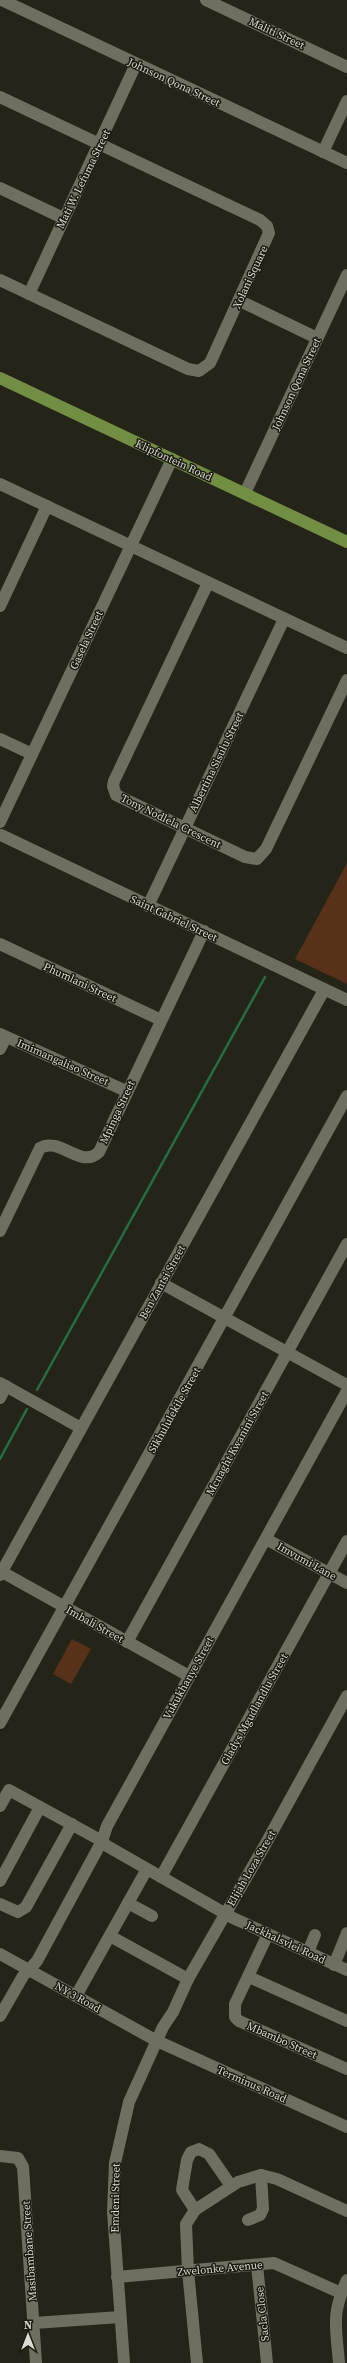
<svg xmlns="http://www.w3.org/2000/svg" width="347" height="2363" font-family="'Source Serif 4',serif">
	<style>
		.green { fill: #573218 }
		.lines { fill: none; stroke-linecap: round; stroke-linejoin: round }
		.stream { stroke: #266d43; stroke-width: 2.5 }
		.minor { stroke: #6f6e60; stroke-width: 12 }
		.major { stroke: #728e43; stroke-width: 12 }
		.labels { text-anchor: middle; stroke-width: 3; stroke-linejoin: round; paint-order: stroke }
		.street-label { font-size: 11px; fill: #dcdbd3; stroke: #1b1a0f }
	</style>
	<rect width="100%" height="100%" fill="#252418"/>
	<g class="green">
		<polygon points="347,863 347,984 295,959"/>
		<polygon points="72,1639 91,1649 71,1684 53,1674"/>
	</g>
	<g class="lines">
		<g class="stream">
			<polyline points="37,1390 265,977"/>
			<polyline points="0,1459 27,1409"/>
		</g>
		<g class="minor">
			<polyline points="2,0 347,163"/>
			<polyline points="206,0 347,67"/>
			<polyline points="0,97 260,220 267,226 269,233 210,363 199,371 188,369 0,280"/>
			<polyline points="323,152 347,101"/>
			<polyline points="0,188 63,218"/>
			<polyline points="29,294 136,64"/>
			<polyline points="240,301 317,338"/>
			<polyline points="0,484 347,648"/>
			<polyline points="245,493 347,275"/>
			<polyline points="208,583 114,781 113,786 116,795 245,857 257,859 266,849 347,680"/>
			<polyline points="0,606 47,506"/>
			<polyline points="0,739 32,754"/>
			<polyline points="0,822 172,459"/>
			<polyline points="1,835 347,1000"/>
			<polyline points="148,906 284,619"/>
			<polyline points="0,944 161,1020"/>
			<polyline points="0,1034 126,1091"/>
			<polyline points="0,1049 6,1037"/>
			<path d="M0 1231 40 1148C60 1136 81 1170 99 1152L204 931"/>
			<polyline points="161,1283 347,1385"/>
			<polyline points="0,1383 81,1428"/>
			<polyline points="347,1391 107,1826 102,1841 107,1846 233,1918 347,1970"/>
			<polyline points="0,1398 6,1386"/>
			<polyline points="266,1539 347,1583"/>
			<polyline points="2,1572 189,1676"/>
			<polyline points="0,1575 324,990"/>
			<polyline points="127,1642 347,1244"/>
			<polyline points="0,1723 347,1096"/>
			<polyline points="0,1806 9,1790 102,1841 37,1961 23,1976 0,2016"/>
			<polyline points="161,1877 347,1541"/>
			<polyline points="0,1881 40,1807"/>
			<polyline points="128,1903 152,1916"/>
			<polyline points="0,1904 18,1912 26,1907 72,1824"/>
			<polyline points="268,1934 235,2004 235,2017 239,2021 347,2069"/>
			<polyline points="110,1936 188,1979"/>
			<polyline points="308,1952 315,1935"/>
			<polyline points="0,1954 157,2041 347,2127"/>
			<polyline points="334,1965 347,1933"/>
			<polyline points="249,1977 347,2021"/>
			<polyline points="76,1996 147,1869"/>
			<polyline points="0,2156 18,2158 23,2167 36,2363"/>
			<polyline points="195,2210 182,2190 187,2160 191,2152 199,2149 209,2154 231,2186"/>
			<polyline points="248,2220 260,2215 263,2209 261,2175"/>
			<polyline points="257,2265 267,2363"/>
			<polyline points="117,2277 274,2263 341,2293"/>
			<polyline points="34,2323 120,2317"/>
			<polyline points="124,2363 113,2212 115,2163 129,2102 163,2027 173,2012 188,1979 265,1845 347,1696"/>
			<polyline points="197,2363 188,2271 186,2224 195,2210 238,2182 261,2175 277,2179 347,2211"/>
			<path d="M339 2363C336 2326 331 2315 347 2280"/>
		</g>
		<polyline class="major" points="0,378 347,542"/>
	</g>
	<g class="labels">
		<g class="street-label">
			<text transform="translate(277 33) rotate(25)" y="4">Maliti Street</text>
			<text transform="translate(174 82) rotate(25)" y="4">Johnson Qona Street</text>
			<text transform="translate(83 179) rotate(-64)" y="4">Mati W. Lefuma Street</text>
			<text transform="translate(250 277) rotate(-65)" y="4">Xolani Square</text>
			<text transform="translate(296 384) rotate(-65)" y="4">Johnson Qona Street</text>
			<text transform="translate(174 460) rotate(25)" y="4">Klipfontein Road</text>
			<text transform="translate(86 640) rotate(-65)" y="4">Gasela Street</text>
			<text transform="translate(216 762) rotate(-64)" y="4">Albertina Sisulu Street</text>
			<text transform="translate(171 821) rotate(26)" y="4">Tony Nodlela Crescent</text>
			<text transform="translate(174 918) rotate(25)" y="4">Saint Gabriel Street</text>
			<text transform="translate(80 982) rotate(25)" y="4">Phumlani Street</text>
			<text transform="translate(63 1062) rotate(24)" y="4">Imimangaliso Street</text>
			<text transform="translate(117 1112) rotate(-65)" y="4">Mpinga Street</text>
			<text transform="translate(162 1282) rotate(-61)" y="4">Ben Zantsi Street</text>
			<text transform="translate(174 1410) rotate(-61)" y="4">Sikhululekile Street</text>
			<text transform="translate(237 1443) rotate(-61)" y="4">Mcnaght Kwanini Street</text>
			<text transform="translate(307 1561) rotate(29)" y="4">Imvumi Lane</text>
			<text transform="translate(95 1624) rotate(29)" y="4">Imbali Street</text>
			<text transform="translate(188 1678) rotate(-61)" y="4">Vukukhanye Street</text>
			<text transform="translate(254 1709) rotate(-61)" y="4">Gladys Mgudlandlu Street</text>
			<text transform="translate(251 1868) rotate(-60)" y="4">Elijah Loza Street</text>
			<text transform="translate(286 1942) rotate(25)" y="4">Jackhalsvlei Road</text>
			<text transform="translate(78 1997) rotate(29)" y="4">NY 3 Road</text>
			<text transform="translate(282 2040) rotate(24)" y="4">Mbambo Street</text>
			<text transform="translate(252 2084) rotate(24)" y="4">Terminus Road</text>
			<text transform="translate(115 2198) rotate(-89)" y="4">Emdeni Street</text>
			<text transform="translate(29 2251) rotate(-94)" y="4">Masibambane Street</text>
			<text transform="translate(220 2268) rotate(-5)" y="4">Zwelonke Avenue</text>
			<text transform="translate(262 2314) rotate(-96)" y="4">Sacla Close</text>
		</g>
	</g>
	<g transform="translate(28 2335)" stroke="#1b1a0f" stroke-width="3" paint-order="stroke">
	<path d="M0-3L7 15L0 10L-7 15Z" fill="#dcdbd3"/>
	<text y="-6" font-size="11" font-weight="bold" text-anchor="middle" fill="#dcdbd3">N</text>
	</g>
</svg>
